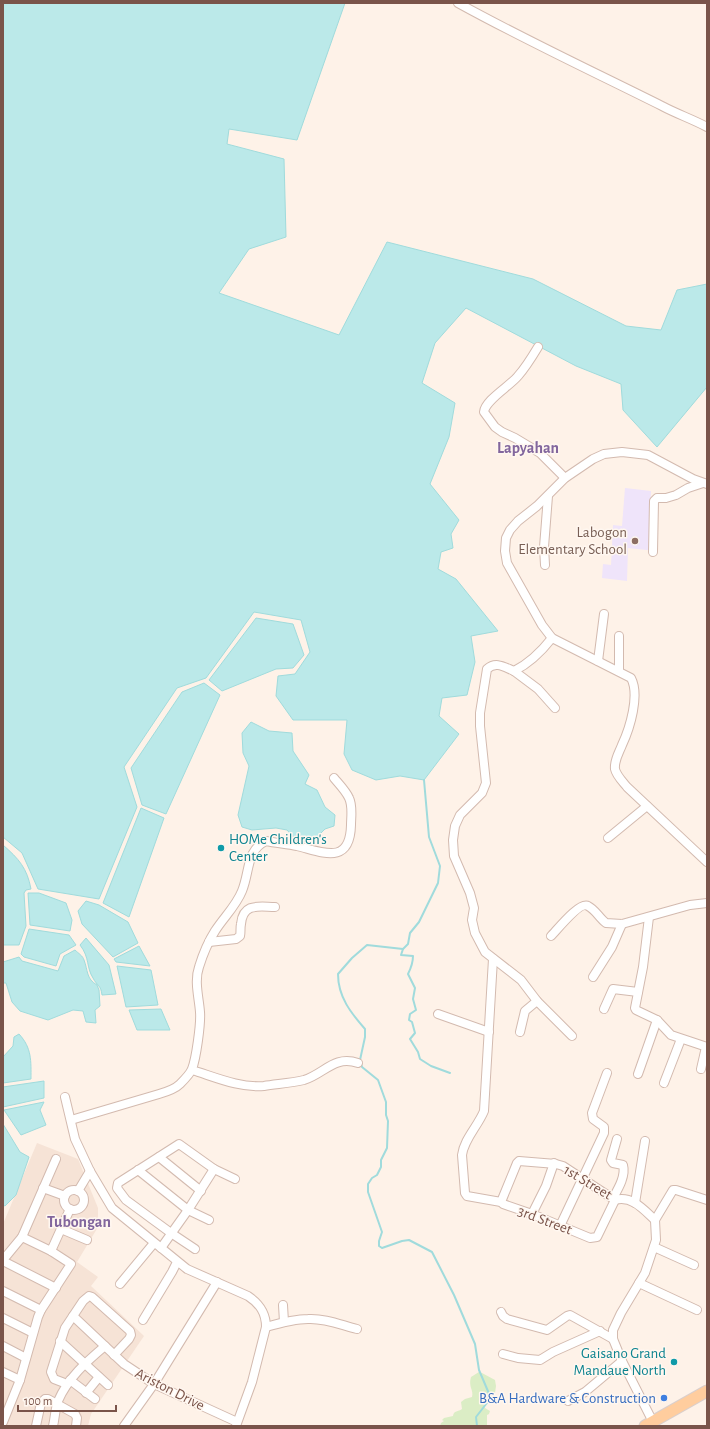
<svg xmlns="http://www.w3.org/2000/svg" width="710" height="1429" font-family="'Alegreya Sans',sans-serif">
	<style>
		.residential { fill: #f6e3d6 }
		.education { fill: #efe4fa }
		.green { fill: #dbedc5 }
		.water { fill: #bbe9e9; stroke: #a0dbdc }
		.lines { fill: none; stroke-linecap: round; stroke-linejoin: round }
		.stream { stroke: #a0dbdc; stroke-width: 2 }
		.minor-casing { stroke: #d3baaf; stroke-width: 10 }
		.major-casing { stroke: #dacfcc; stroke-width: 13 }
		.minor { stroke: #fff; stroke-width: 8 }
		.major { stroke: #ffcd9e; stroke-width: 11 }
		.education-dot { fill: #8d6e63; stroke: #fff7f0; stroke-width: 1.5 }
		.culture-dot { fill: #0f9aa8; stroke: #fff7f0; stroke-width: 1.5 }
		.shop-dot { fill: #3f7fe0; stroke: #fff7f0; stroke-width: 1.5 }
		.labels { text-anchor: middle; stroke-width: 3; stroke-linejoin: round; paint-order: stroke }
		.education-label { font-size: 15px; fill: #785e54; stroke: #fff7f0; text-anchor: end }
		.culture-label { font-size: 15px; fill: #0d838f; stroke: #fff7f0; text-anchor: start }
		.street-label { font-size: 15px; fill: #7a544a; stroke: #fff7f0 }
		.shop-label { font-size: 15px; fill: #366cbe; stroke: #fff7f0; text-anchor: end }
		.neighbourhood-label { font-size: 16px; font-weight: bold; fill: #82669d; stroke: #fff7f0 }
	</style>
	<rect width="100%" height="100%" fill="#fef2e8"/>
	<polygon class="residential" points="37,1143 78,1159 98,1208 98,1227 77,1262 98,1277 91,1286 144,1336 91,1414 88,1426 3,1426 3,1224"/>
	<polygon class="education" points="625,488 651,491 649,532 658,534 656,551 628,548 627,581 602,578 603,564 611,565 613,525 622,526"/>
	<path class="green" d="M479 1372 482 1373 495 1380 496 1386 495 1393 485 1400V1403L483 1402 485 1408 490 1411 489 1414 487 1415V1426H440L441 1423 444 1421 442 1420 444 1418 453 1416C454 1410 458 1412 462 1409L461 1402 465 1399 472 1397C474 1390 468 1387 471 1377Z"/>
	<g class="water">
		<polygon points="3,3 345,3 297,140 229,129 227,144 284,159 286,237 249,249 219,293 339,335 387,242 533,279 626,326 661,330 677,290 707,284 707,387 657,447 623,410 621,384 576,366 466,308 435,343 422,383 455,403 449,437 430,484 459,520 451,534 453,548 441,552 438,569 456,579 498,631 471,636 475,662 467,695 442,698 439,716 459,734 424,780 400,776 376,780 352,770 344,754 347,720 293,720 276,696 278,676 295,674 310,652 301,620 254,612 206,678 177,688 124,767 137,807 99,899 38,889 22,853 3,837"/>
		<polygon points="256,618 293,624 304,655 293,668 276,669 222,691 209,680"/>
		<polygon points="204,683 220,695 166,814 142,805 131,768 182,692"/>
		<polygon points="251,722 269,731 292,733 293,751 309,775 305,784 317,790 325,807 335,815 334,826 325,829 313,841 298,842 287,830 276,828 252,830 242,827 238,815 249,766 243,753 242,733"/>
		<polygon points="141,808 164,818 129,917 103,903"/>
		<path d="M3 845C19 859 27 868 31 889L26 890 24 893 26 926 19 945H3Z"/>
		<polygon points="28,893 39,893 66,903 72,920 70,931 30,925"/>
		<polygon points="86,901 99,905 128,922 138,943 113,957 82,924 78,911"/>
		<polygon points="29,929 69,935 76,945 60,954 56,966 24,957 21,954"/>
		<path d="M86 938 109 965 116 994 102 995C101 985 97 986 93 978 86 967 90 958 80 945Z"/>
		<polygon points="139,946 150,966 116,962 114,959"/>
		<path d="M75 950C78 953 83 956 84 960 88 970 86 979 97 985L99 990 100 1006 95 1010 96 1023 86 1022 83 1011 73 1010 48 1020 20 1011 12 1002 6 983H3V962L19 957 22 961 58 971 64 956Z"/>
		<polygon points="117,966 151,970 158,1005 126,1007"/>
		<polygon points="161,1009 170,1030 137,1030 129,1010"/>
		<path d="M19 1034C32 1048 31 1061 31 1079L3 1083V1057L13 1046 14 1037Z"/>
		<polygon points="44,1081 44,1098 3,1107 3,1087"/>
		<polygon points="44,1102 40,1110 46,1125 21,1135 4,1110"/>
		<polygon points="3,1124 20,1152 29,1157 16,1195 5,1206 3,1205"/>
	</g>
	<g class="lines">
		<g class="stream">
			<path d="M424 780 429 837 440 866 438 883 419 922 410 933 408 944 403 949 367 945 352 958 338 974C338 997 351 1013 365 1029V1037L360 1060 362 1067 378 1080 386 1102V1115L388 1121 387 1148 381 1160V1167L377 1175 372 1178 368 1184V1192L382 1232 379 1241V1246L382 1248 402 1241 409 1240 432 1252 454 1295 475 1344 479 1370 490 1396V1399L476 1417 477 1426"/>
			<path d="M403 949 401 955 413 956C413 963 411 968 408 974L415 988 413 999 416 1010 410 1014 409 1020 412 1022 415 1033 410 1039 418 1052 420 1059 431 1066 450 1073"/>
		</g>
		<defs>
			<g id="minor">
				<path d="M458 3C525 40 594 72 662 106 677 114 692 119 707 127"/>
				<path d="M538 347C532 357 526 367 518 376 510 386 485 400 484 412L495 427 502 432 515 438 540 453 565 478"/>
				<path d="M707 484 693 479 648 455 622 452 604 454 593 459 565 478 537 506 518 521 510 530 506 538 505 551 507 563 542 625 552 638 631 678C640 695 630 728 622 745 619 753 614 760 615 769 616 775 623 782 627 787L707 862"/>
				<polyline points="653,552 654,501 657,498 666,498 676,495 688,488 703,483"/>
				<polyline points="545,565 544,547 548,496"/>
				<path d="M552 638C541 652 530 663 514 671 504 667 496 661 487 669L480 713V726L486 783 482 793 460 815 455 826 453 840 454 856 470 893 474 908 472 920 475 933 485 952 521 980 537 1001 572 1036"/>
				<polyline points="598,661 604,614"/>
				<polyline points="514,671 538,689 555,708"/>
				<polyline points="619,671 619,636"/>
				<polyline points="608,838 647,806"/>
				<polyline points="649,917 643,967 635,1008 636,1010 657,1020 671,1035 707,1047"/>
				<path d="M551 936C557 930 580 901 588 906 596 910 599 918 606 923L622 924 690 905 707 903"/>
				<path d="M209 942 236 939 240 936C241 932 240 928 241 924 243 902 260 907 275 907"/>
				<path d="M493 959 484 1111C478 1126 464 1139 462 1155L465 1193 467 1196 501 1202 503 1204 532 1214 590 1238 597 1237 615 1200"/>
				<polyline points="593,977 612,947 622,924"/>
				<polyline points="604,1009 613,989 638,992"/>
				<polyline points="438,1014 489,1032"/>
				<polyline points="520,1032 525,1011 537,1001"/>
				<polyline points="701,1069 706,1047"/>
				<path d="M192 1070C215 1077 239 1088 264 1086 276 1084 291 1083 304 1080 324 1074 334 1055 358 1063"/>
				<polyline points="638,1074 657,1020"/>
				<polyline points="664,1083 681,1039"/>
				<path d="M65 1097 75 1139 90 1171 112 1208 187 1269 248 1296C260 1304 266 1313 266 1327L252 1382 236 1426"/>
				<path d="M71 1120 159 1094C166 1092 175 1089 180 1084 184 1080 190 1074 192 1069 196 1059 201 1024 200 1012 199 998 194 981 199 967 203 954 208 942 215 931 224 917 236 906 242 891 250 872 246 850 266 841 276 843 287 844 297 846 322 852 350 866 351 825 351 817 353 806 349 798 346 791 339 784 334 778"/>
				<polyline points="159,1157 201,1191"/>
				<polyline points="138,1170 188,1210 209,1220"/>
				<polyline points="43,1188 65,1196"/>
				<circle cx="74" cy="1200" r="10"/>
				<polyline points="78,1191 90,1171"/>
				<path d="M613 1198C618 1189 626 1176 623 1165L613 1163 611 1160 617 1139"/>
				<path d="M501 1202 517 1163 519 1161 556 1164 563 1166 615 1200C632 1195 644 1210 655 1220"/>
				<polyline points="635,1203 645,1141"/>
				<polyline points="532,1214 546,1186 554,1163"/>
				<polyline points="560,1226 604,1133 604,1127 593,1119 592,1113 607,1073"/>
				<polyline points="61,1229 87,1240"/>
				<polyline points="654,1247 694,1265"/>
				<polyline points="161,1248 188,1210 214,1169"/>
				<polyline points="195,1249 171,1233 126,1200 117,1188 118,1183 179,1144 214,1169 235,1179"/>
				<polyline points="51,1251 70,1209"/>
				<polyline points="3,1260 22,1237 56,1159"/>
				<polyline points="3,1261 56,1288"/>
				<polyline points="639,1283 697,1310"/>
				<polyline points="120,1284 154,1243"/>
				<polyline points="3,1291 41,1310"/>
				<polyline points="283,1305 284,1322"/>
				<polyline points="501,1312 503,1316 507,1319 547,1330 567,1316 570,1315 613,1339"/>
				<polyline points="73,1316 124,1364 154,1384 237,1422"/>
				<polyline points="3,1318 33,1333"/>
				<polyline points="143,1320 172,1272 177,1262"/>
				<path d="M266 1327C280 1323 294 1319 308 1319 325 1318 341 1325 357 1329"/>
				<polyline points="60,1341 108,1385"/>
				<polyline points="3,1346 26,1358"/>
				<polyline points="503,1354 518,1358 540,1360 553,1352 600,1331"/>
				<polyline points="3,1372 20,1380"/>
				<polyline points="70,1380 95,1399"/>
				<polyline points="67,1384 54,1379 51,1372 65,1328 83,1301 89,1296 92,1297 130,1331 131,1335 129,1339 114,1355"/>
				<polyline points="86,1393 99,1377"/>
				<polyline points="568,1401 585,1392 622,1361"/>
				<polyline points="3,1422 20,1380 38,1317 41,1310 71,1264 51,1251 22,1237"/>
				<polyline points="653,1422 622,1361 613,1339 613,1330 621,1313 645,1273 656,1240 655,1220 673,1190 676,1190 707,1200"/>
				<polyline points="36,1426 41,1403 45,1399 48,1399 75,1414 77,1418 76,1426"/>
				<path d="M53 1426C55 1418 55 1409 58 1401 68 1378 86 1362 105 1346"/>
				<polyline points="124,1426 154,1384 217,1282"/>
			</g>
			<polyline id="major" points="645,1426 707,1391"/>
		</defs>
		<use href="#minor" class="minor-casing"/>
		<use href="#major" class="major-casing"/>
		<use href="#minor" class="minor"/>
		<use href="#major" class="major"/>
	</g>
	<circle class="education-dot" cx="635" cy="541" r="4"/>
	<g class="culture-dot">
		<circle cx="221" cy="848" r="4"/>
		<circle cx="674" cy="1362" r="4"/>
	</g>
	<circle class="shop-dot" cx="664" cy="1398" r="4"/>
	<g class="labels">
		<g class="education-label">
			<text x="627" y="537">Labogon<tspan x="627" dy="17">Elementary School</tspan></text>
		</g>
		<g class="culture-label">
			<text x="229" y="844">HOMe Children's<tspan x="229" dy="17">Center</tspan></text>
			<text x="666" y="1358" text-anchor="end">Gaisano Grand<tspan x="666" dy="17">Mandaue North</tspan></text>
		</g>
		<g class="street-label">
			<text transform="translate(588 1182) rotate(31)" y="5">1st Street</text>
			<text transform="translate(545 1220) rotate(21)" y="5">3rd Street</text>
			<text transform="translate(170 1389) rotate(27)" y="5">Ariston Drive</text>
		</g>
		<g class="shop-label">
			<text x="656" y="1403">B&amp;A Hardware &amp; Construction</text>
		</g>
		<g class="neighbourhood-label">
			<text x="528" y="453">Lapyahan</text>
			<text x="79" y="1227">Tubongan</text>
		</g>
	</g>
	<rect width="710" height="1429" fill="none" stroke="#7a544a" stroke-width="8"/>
	<path d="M18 1405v6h98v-6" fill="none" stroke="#7a544a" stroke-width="2"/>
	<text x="24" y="1405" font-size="12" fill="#7a544a" stroke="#fff7f0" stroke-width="3" paint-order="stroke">100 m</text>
</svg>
